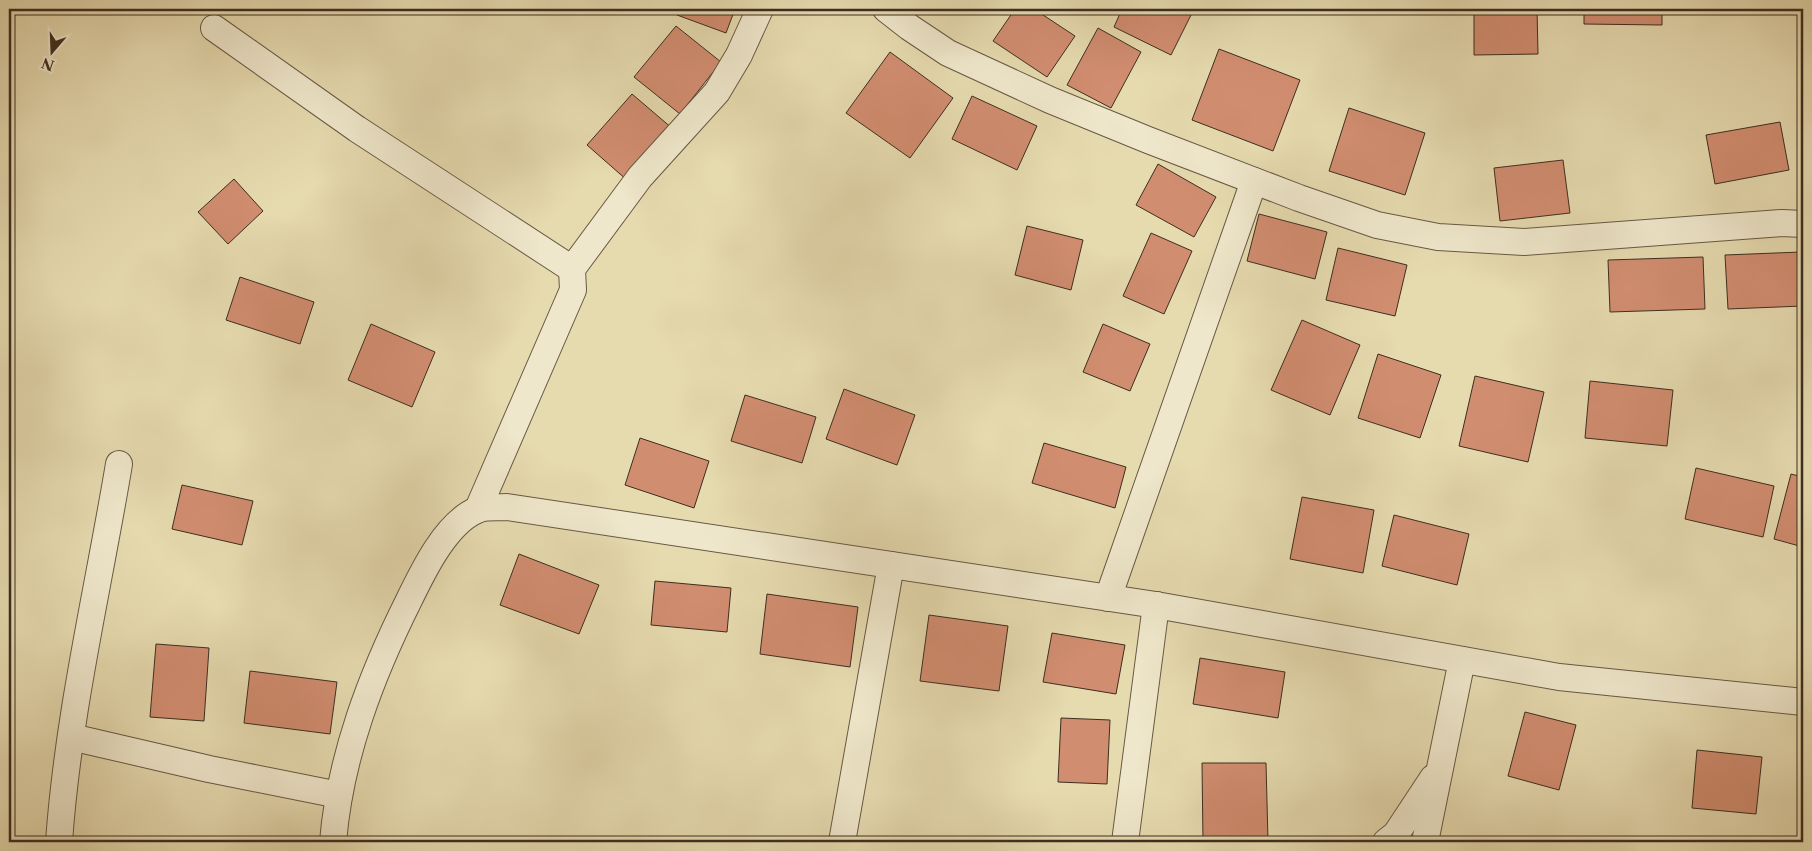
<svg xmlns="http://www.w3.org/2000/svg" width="1812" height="851" font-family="'Libre Caslon Text',serif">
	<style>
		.building { fill: #d18d70; stroke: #3d2e20 }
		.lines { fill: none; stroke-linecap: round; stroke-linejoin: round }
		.minor-casing { stroke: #675944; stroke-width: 28 }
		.minor { stroke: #efe7cb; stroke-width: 26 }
	</style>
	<rect width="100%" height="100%" fill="#e6daaf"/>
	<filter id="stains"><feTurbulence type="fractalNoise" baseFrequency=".004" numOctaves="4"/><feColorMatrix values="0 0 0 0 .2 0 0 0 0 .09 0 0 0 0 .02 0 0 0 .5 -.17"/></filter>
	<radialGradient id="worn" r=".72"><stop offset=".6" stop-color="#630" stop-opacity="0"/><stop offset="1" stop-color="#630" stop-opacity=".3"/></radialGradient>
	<g class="building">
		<polygon points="679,9 735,9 726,33 677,15"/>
		<polygon points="1015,9 1034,9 1075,36 1047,77 993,41"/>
		<polygon points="1122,9 1194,9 1171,55 1114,27"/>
		<polygon points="1474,9 1537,9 1538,54 1474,55"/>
		<polygon points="1584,9 1662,9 1662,25 1584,24"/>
		<polygon points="676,26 721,62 680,114 634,77"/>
		<polygon points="1098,28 1141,52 1111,108 1067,85"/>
		<polygon points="1219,49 1300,80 1273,151 1192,120"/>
		<polygon points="890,52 953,98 910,158 846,113"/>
		<polygon points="632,94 673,129 628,181 587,145"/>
		<polygon points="972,96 1037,126 1017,170 952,139"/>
		<polygon points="1349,108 1425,133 1405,195 1329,171"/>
		<polygon points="1780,122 1789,170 1715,184 1706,135"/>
		<polygon points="1563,160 1570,213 1500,221 1494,168"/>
		<polygon points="1158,164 1216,197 1194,237 1136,205"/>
		<polygon points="234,179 263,211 228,244 198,212"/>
		<polygon points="1259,214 1327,232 1315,279 1247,261"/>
		<polygon points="1027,226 1083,240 1071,290 1015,275"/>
		<polygon points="1151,233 1192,251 1164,314 1123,296"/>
		<polygon points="1338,248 1407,265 1395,316 1326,300"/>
		<polygon points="1801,252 1803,306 1728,309 1725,255"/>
		<polygon points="1703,257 1705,309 1610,312 1608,260"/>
		<polygon points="240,277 314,302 300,344 226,320"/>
		<polygon points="1302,320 1360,345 1330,415 1271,390"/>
		<polygon points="371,324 435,352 412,407 348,380"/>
		<polygon points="1103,324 1150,344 1130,391 1083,372"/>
		<polygon points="1378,354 1441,375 1420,438 1358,418"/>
		<polygon points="1475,376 1544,392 1528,462 1459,446"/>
		<polygon points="1590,381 1673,390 1667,446 1585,438"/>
		<polygon points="844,389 915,415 897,465 826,439"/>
		<polygon points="745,395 816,417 802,463 731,441"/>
		<polygon points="640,438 709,461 694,508 625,485"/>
		<polygon points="1044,443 1126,467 1115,508 1032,483"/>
		<polygon points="1696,468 1774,486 1763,537 1685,519"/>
		<polygon points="1791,474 1803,477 1803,547 1774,539"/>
		<polygon points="182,485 253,501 242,545 172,529"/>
		<polygon points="1302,497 1374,510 1363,573 1290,559"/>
		<polygon points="1394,515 1469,534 1457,585 1382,566"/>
		<polygon points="519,554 599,585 579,634 500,605"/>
		<polygon points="655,581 731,588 727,632 651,625"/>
		<polygon points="767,594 858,607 850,667 760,654"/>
		<polygon points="929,615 1008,626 999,691 920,681"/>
		<polygon points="1052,633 1125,645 1116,694 1043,682"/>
		<polygon points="156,644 209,648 204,721 150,717"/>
		<polygon points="1200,658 1285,672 1278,718 1193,704"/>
		<polygon points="250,671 337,682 330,734 244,723"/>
		<polygon points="1525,712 1576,725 1559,790 1508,776"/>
		<polygon points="1061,718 1110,720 1107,784 1058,782"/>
		<polygon points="1697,750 1762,757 1756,814 1692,808"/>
		<polygon points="1202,763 1266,763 1268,841 1203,842"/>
	</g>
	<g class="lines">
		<defs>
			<g id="minor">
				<polyline points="886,9 909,27 948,53 1050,100 1148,140 1299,198 1377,225 1438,237 1524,242 1782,223 1803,224"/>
				<polyline points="214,28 357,129 572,269"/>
				<polyline points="478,509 573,290 572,269 640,177 717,92 739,55 760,9"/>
				<polyline points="1108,598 1254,181"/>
				<polyline points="71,737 209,769 339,795"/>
				<path d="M59 842C68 714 98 590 119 464"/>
				<path d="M333 842C340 757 371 676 409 600 423 571 446 523 477 510 485 506 498 508 507 507L1156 605 1559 677 1803 702"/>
				<polyline points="842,842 891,565"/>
				<polyline points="1125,842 1156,605"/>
				<polyline points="1386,842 1396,834 1433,778"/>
				<polyline points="1425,842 1462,660"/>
			</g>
		</defs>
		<use href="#minor" class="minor-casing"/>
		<use href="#minor" class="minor"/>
	</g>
	<rect width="1812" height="851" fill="none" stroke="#e6daaf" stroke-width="30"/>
	<rect x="10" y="10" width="1792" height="831" fill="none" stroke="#3d2e20" stroke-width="2.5"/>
	<rect x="15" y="15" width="1782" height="821" fill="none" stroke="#3d2e20"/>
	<g transform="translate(52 52) rotate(199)" stroke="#efe7cb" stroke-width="4" paint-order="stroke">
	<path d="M0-4L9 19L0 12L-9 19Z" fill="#3d2e20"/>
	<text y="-8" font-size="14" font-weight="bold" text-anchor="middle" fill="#3d2e20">N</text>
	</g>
	<rect width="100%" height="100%" filter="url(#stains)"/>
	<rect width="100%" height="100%" fill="url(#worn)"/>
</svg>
